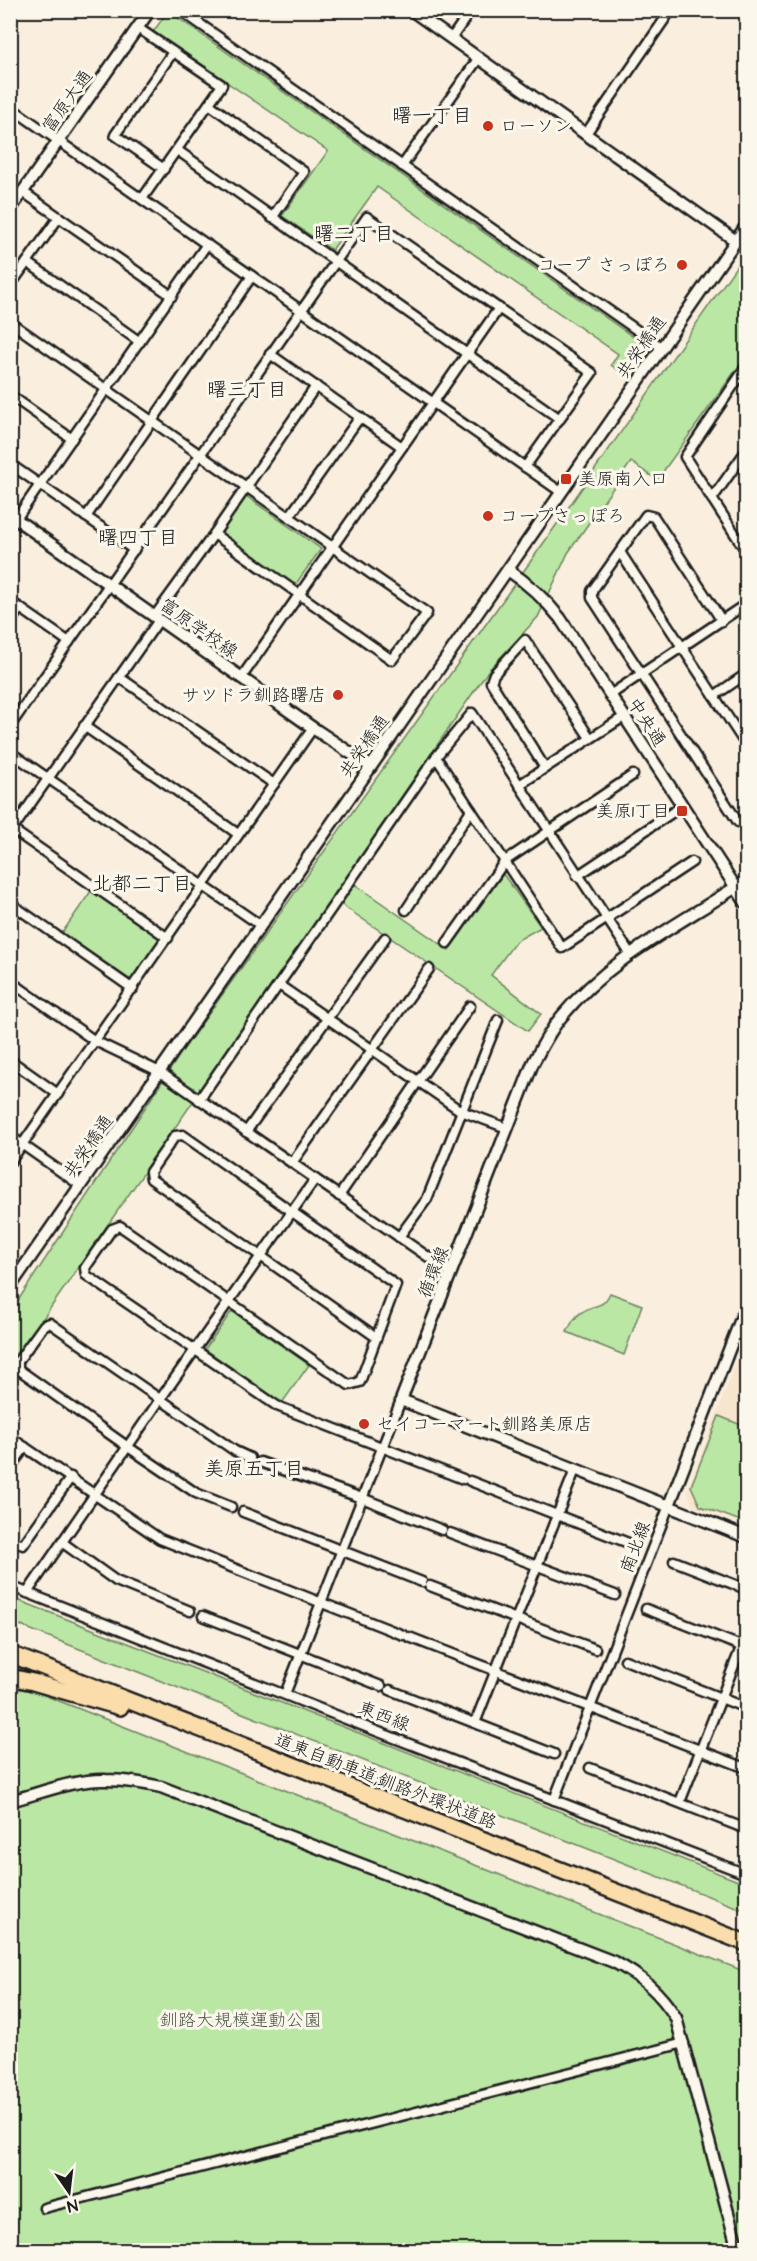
<svg xmlns="http://www.w3.org/2000/svg" width="757" height="2261" font-family="'Architects Daughter','Klee One',sans-serif">
	<style>
		.built { fill: #f8e5cd }
		.green { fill: #bbe7a5; stroke: #6c8260; stroke-width: 1.5 }
		.lines { fill: none; stroke-linecap: round; stroke-linejoin: round }
		.minor-casing { stroke: #1c1c1c; stroke-width: 13 }
		.tertiary-casing { stroke: #1c1c1c; stroke-width: 15 }
		.motorway-casing { stroke: #1c1c1c; stroke-width: 20 }
		.minor { stroke: #fbf7ec; stroke-width: 8 }
		.tertiary { stroke: #fbf7ec; stroke-width: 10 }
		.motorway { stroke: #faddab; stroke-width: 15 }
		.poi-dot { fill: #c8321e; stroke: #fbf7ec; stroke-width: 2 }
		.labels { text-anchor: middle; stroke-width: 6; stroke-linejoin: round; paint-order: stroke }
		.street-label { font-size: 18px; fill: #1c1c1c; stroke: #fbf7ec }
		.poi-label { font-size: 18px; fill: #1c1c1c; stroke: #fbf7ec; text-anchor: start }
		.park-label { font-size: 18px; fill: #4c5945; stroke: #fbf7ec }
		.neighbourhood-label { font-size: 20px; fill: #1c1c1c; stroke: #fbf7ec }
	</style>
	<rect width="100%" height="100%" fill="#faefde"/>
	<filter id="ink" filterUnits="userSpaceOnUse"><feTurbulence type="fractalNoise" baseFrequency=".0167" numOctaves="2"/><feDisplacementMap in="SourceGraphic" scale="12" xChannelSelector="R" yChannelSelector="G"/><feConvolveMatrix kernelMatrix="1 2 1 2 8 2 1 2 1" color-interpolation-filters="sRGB"/></filter>
	<g filter="url(#ink)">
		<polygon class="built" points="746,1337 746,1526 693,1506 687,1491"/>
		<g class="green">
			<polygon points="168,11 639,341 640,351 624,374 611,365 618,354 377,187 332,250 282,216 328,151 153,32"/>
			<polygon points="742,258 746,261 746,356 657,480 631,462 568,553 538,617 488,671 346,878 449,950 503,874 541,927 516,941 491,975 541,1014 528,1031 333,899 11,1365 11,1311 183,1050 550,534"/>
			<polygon points="246,496 321,549 295,585 220,532"/>
			<polygon points="91,891 160,938 131,980 62,933"/>
			<path d="M610 1293 642 1305 624 1355 567 1332C571 1324 574 1317 582 1312 595 1303 602 1310 610 1293Z"/>
			<polygon points="232,1311 309,1365 282,1403 205,1349"/>
			<polygon points="719,1416 746,1427 746,1523 700,1506 691,1486"/>
			<polygon points="10,1597 746,1884 746,1911 11,1622"/>
			<polygon points="11,1682 746,1972 746,2250 11,2250"/>
		</g>
		<g class="lines">
			<defs>
				<g id="minor">
					<polyline points="180,10 661,347"/>
					<polyline points="138,28 222,85 142,199"/>
					<polyline points="451,39 471,10"/>
					<polyline points="209,104 304,172 272,218"/>
					<polyline points="10,107 561,492"/>
					<polyline points="585,135 671,10"/>
					<polyline points="177,150 560,419"/>
					<polyline points="402,166 478,59"/>
					<polyline points="164,169 115,135 173,52"/>
					<polyline points="23,192 172,296"/>
					<polyline points="27,262 140,342"/>
					<polyline points="10,286 59,217"/>
					<polyline points="10,322 427,613 392,660 214,534"/>
					<polyline points="270,354 402,447"/>
					<polyline points="746,367 685,457 746,551"/>
					<polyline points="10,395 72,439"/>
					<polyline points="10,464 134,550"/>
					<polyline points="712,499 746,451"/>
					<polyline points="86,517 252,276"/>
					<polyline points="289,517 360,417"/>
					<polyline points="16,519 207,244"/>
					<polyline points="620,552 746,745"/>
					<polyline points="10,601 69,642"/>
					<polyline points="154,617 214,534 316,386"/>
					<polyline points="722,621 654,517 646,515 592,591 592,598 738,822 746,817"/>
					<polyline points="10,622 20,608"/>
					<polyline points="119,677 274,784"/>
					<polyline points="241,678 499,308"/>
					<polyline points="610,695 746,604"/>
					<polyline points="714,696 746,674"/>
					<polyline points="10,726 367,217 592,373 525,467"/>
					<polyline points="84,726 238,834"/>
					<polyline points="10,752 260,925"/>
					<polyline points="436,757 562,948 692,862"/>
					<polyline points="545,768 491,682 494,674 525,640 590,738"/>
					<polyline points="519,785 625,716"/>
					<polyline points="13,830 168,938"/>
					<polyline points="10,833 159,620"/>
					<polyline points="577,876 682,806"/>
					<polyline points="736,887 746,879"/>
					<polyline points="10,903 133,989"/>
					<polyline points="406,910 471,810"/>
					<polyline points="447,943 505,861 633,775"/>
					<polyline points="10,981 95,1041 160,1072 450,1272"/>
					<polyline points="279,985 461,1111 507,1128"/>
					<polyline points="10,1060 58,1094"/>
					<polyline points="199,1100 436,757 472,713 631,955"/>
					<polyline points="246,1132 385,938"/>
					<polyline points="10,1136 80,1185"/>
					<polyline points="10,1162 313,728"/>
					<polyline points="292,1163 429,969"/>
					<polyline points="339,1196 470,1006"/>
					<polyline points="399,1237 427,1199 498,1020"/>
					<polyline points="376,1337 151,1179 150,1172 175,1136 183,1135 396,1285 360,1382 349,1385 120,1226 112,1229 85,1268 86,1275 277,1406 463,1479"/>
					<polyline points="10,1437 160,1539 403,1635"/>
					<polyline points="260,1462 362,1498 442,1530"/>
					<polyline points="10,1468 25,1447"/>
					<polyline points="470,1481 631,1544"/>
					<polyline points="231,1507 196,1493 128,1447 18,1369 18,1361 44,1325 50,1323 235,1451 250,1458"/>
					<polyline points="243,1512 422,1582"/>
					<polyline points="450,1533 615,1595"/>
					<polyline points="10,1540 23,1545 71,1477"/>
					<polyline points="63,1543 116,1581 190,1611"/>
					<polyline points="674,1561 746,1589"/>
					<polyline points="10,1586 371,1729 746,1874"/>
					<polyline points="430,1586 595,1649"/>
					<polyline points="27,1593 161,1398 315,1179"/>
					<polyline points="646,1609 746,1648"/>
					<polyline points="203,1616 381,1686"/>
					<polyline points="409,1637 746,1768"/>
					<polyline points="625,1660 746,1708"/>
					<polyline points="390,1690 554,1754"/>
					<polyline points="285,1694 401,1400"/>
					<polyline points="475,1723 575,1470"/>
					<polyline points="590,1768 746,1829"/>
					<polyline points="554,1800 668,1508"/>
					<polyline points="680,1802 746,1635"/>
					<polyline points="44,2208 684,2043"/>
				</g>
				<g id="tertiary">
					<polyline points="411,10 736,241"/>
					<polyline points="10,210 150,10"/>
					<polyline points="10,515 313,728 370,766"/>
					<path d="M508 570C529 584 544 598 560 618L746 903"/>
					<path d="M736 887C676 926 608 960 562 1016 550 1030 542 1047 533 1063L401 1400 746 1537"/>
					<polyline points="10,1287 746,226"/>
					<polyline points="668,1508 746,1306"/>
					<path d="M10 1801C41 1793 74 1779 106 1780 125 1780 143 1783 161 1787L614 1962C641 1976 660 1992 676 2018L738 2250"/>
				</g>
				<g id="motorway">
					<polyline points="10,1654 746,1943"/>
					<polyline points="10,1677 33,1682 120,1707"/>
				</g>
			</defs>
			<use href="#minor" class="minor-casing"/>
			<use href="#tertiary" class="tertiary-casing"/>
			<use href="#motorway" class="motorway-casing"/>
			<use href="#minor" class="minor"/>
			<use href="#tertiary" class="tertiary"/>
			<use href="#motorway" class="motorway"/>
		</g>
	</g>
	<g class="poi-dot">
		<circle cx="488" cy="126" r="6"/>
		<circle cx="682" cy="265" r="6"/>
		<rect x="560" y="473" width="12" height="12" rx="3"/>
		<circle cx="488" cy="516" r="6"/>
		<circle cx="338" cy="695" r="6"/>
		<rect x="676" y="805" width="12" height="12" rx="3"/>
		<circle cx="364" cy="1424" r="6"/>
	</g>
	<g class="labels">
		<g class="street-label">
			<text transform="translate(67 101) rotate(-54)" y="6">富原大通</text>
			<text transform="translate(641 347) rotate(-55)" y="6">共栄橋通</text>
			<text transform="translate(199 628) rotate(35)" y="6">富原学校線</text>
			<text transform="translate(647 722) rotate(57)" y="6">中央通</text>
			<text transform="translate(364 746) rotate(-55)" y="6">共栄橋通</text>
			<text transform="translate(88 1146) rotate(-55)" y="6">共栄橋通</text>
			<text transform="translate(433 1272) rotate(-68)" y="6">循環線</text>
			<text transform="translate(635 1547) rotate(-69)" y="6">南北線</text>
			<text transform="translate(384 1716) rotate(21)" y="6">東西線</text>
			<text transform="translate(386 1781) rotate(21)" y="6">道東自動車道;釧路外環状道路</text>
		</g>
		<g class="poi-label">
			<text x="500" y="132">ローソン</text>
			<text x="670" y="271" text-anchor="end">コープ さっぽろ</text>
			<text x="578" y="485">美原南入口</text>
			<text x="500" y="522">コープさっぽろ</text>
			<text x="326" y="701" text-anchor="end">サツドラ釧路曙店</text>
			<text x="670" y="817" text-anchor="end">美原1丁目</text>
			<text x="376" y="1430">セイコーマート釧路美原店</text>
		</g>
		<g class="park-label">
			<text x="241" y="2026">釧路大規模運動公園</text>
		</g>
		<g class="neighbourhood-label">
			<text x="432" y="122">曙一丁目</text>
			<text x="354" y="240">曙二丁目</text>
			<text x="247" y="396">曙三丁目</text>
			<text x="138" y="544">曙四丁目</text>
			<text x="142" y="890">北都二丁目</text>
			<text x="254" y="1475">美原五丁目</text>
		</g>
	</g>
	<rect width="757" height="2261" fill="none" stroke="#fbf7ec" stroke-width="36"/>
	<rect x="18" y="18" width="721" height="2225" fill="none" stroke="#1c1c1c" stroke-width="2" filter="url(#ink)"/>
	<g transform="translate(69 2192) rotate(166)" stroke="#fbf7ec" stroke-width="4.5" paint-order="stroke">
	<path d="M0-4.5L10 22L0 15L-10 22Z" fill="#1c1c1c"/>
	<text y="-9" font-size="16" font-weight="bold" text-anchor="middle" fill="#1c1c1c">N</text>
	</g>
</svg>
